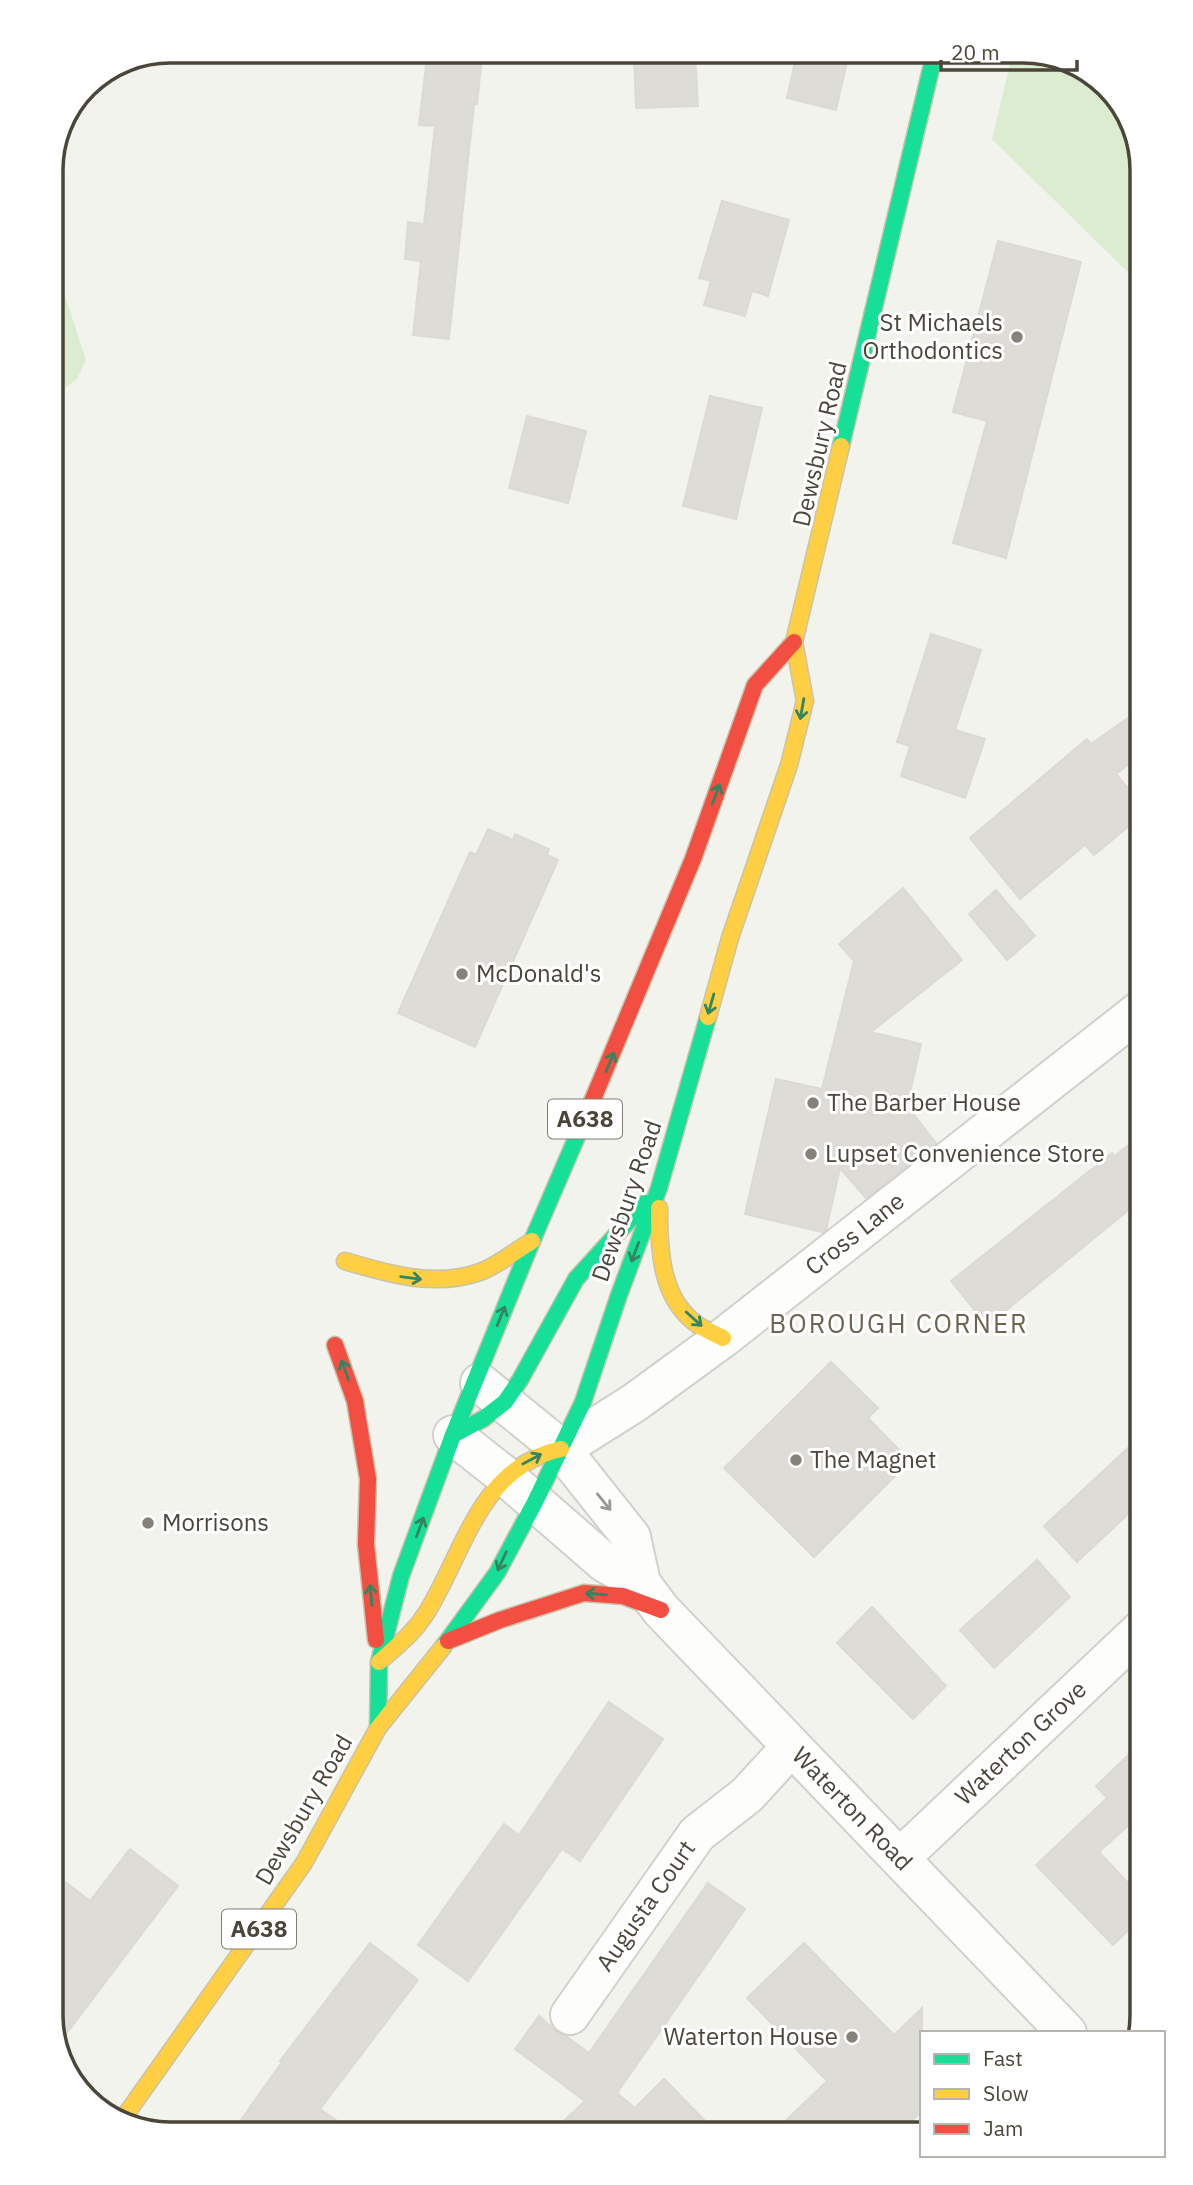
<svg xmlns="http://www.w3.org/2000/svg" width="1193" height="2185" font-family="'IBM Plex Sans',sans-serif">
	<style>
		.green { fill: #dcecd1 }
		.building { fill: #dddcd6; stroke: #dbdad4; stroke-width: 2 }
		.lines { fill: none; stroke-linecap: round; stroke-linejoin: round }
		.street-casing { stroke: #d1d0cc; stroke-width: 42 }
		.fast-casing { stroke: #c9c3ab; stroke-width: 19 }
		.slow-casing { stroke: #c9c3ab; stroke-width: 19 }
		.jam-casing { stroke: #c9c3ab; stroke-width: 19 }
		.street { stroke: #fdfdfc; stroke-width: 38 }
		.fast { stroke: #16e098; stroke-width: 16 }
		.slow { stroke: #ffcf43; stroke-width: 16 }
		.jam { stroke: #f24e42; stroke-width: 16 }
		.oneway { stroke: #358460 }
		.oneway2 { stroke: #9b9891 }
		.poi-dot { fill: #858379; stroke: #fff; stroke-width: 2.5 }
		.labels { text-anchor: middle; stroke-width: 6; stroke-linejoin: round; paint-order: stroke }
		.shield { fill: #fff; stroke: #807e75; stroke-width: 2 }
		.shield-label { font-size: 23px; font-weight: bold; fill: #4a463a }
		.poi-label { font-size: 24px; fill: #4a463a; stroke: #fff; text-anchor: start }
		.street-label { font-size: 24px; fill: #4a463a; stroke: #fff }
		.neighbourhood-label { font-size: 26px; letter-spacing: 2px; fill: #6c6552; stroke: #fff }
		.rim { fill: none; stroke: #4a463a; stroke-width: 3.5 }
	</style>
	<rect width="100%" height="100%" fill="#f3f3ee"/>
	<g class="green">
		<polygon points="1013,51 1031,51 1095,75 1133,124 1142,170 1142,286 992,139"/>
		<polygon points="51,253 86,360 77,379 51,398"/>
	</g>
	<g class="building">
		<polygon points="797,53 849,53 836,110 787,98"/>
		<polygon points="695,54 698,106 636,108 634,56"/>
		<polygon points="482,56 477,104 474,104 449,339 413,335 421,261 405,259 408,222 424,224 435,126 419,125 427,57"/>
		<polygon points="722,201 789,220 768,296 752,291 745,316 704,305 711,281 699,278"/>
		<polygon points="998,241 1081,262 1006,558 953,543 987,421 953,412"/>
		<polygon points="710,396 762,408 736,519 683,506"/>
		<polygon points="527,416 586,431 568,503 509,488"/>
		<polygon points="931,634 981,650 955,730 985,739 965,798 901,776 910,746 897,742"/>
		<polygon points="1142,708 1142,754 1116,774 1142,805 1142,815 1094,855 1085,845 1020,899 970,838 1087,739 1091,744"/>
		<polygon points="488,829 513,840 515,834 549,849 547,855 558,860 475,1047 398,1013 470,852 476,855"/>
		<polygon points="903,888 962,960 871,1032 921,1044 907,1106 936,1143 866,1198 840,1168 826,1230 822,1232 745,1214 776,1079 822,1089 854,961 839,944"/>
		<polygon points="996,890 1035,936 1007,960 969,914"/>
		<polygon points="1142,1134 1142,1199 987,1326 951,1281 1112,1153 1115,1156"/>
		<polygon points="831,1362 878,1408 868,1418 910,1461 814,1557 724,1468"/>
		<polygon points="1142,1435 1142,1501 1077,1562 1044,1526"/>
		<polygon points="1037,1560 1070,1597 994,1668 960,1630"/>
		<polygon points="872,1607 946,1686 913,1719 837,1643"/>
		<polygon points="609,1702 663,1739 580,1861 562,1849 468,1981 418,1945 504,1824 519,1835"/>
		<polygon points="1142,1742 1142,1835 1131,1823 1099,1852 1142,1898 1142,1917 1113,1945 1036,1865 1107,1798 1096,1786"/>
		<polygon points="130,1849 178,1886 57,2046 51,2015 51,1871 90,1901"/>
		<polygon points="708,1883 745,1909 617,2093 635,2108 664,2079 718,2134 550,2134 585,2101 515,2049 539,2016 557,2032 566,2036 589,2053"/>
		<polygon points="370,1943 418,1980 320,2109 356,2134 231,2134 282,2062 280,2061"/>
		<polygon points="804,1943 894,2035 922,2008 922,2111 898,2134 772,2134 827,2081 747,1998"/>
	</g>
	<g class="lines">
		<defs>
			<g id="street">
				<polyline points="480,1383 561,1449 631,1537 641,1583"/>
				<polyline points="453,1435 505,1476 605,1563 641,1583 661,1610 1067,2033"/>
				<polyline points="561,1449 634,1403 723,1338 1142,1009"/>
				<polyline points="900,1858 1142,1629"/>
				<polyline points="570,2015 697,1834 747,1795 791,1747"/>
			</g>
			<g id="fast">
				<polyline points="841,446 935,52"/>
				<polyline points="453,1435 483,1419 505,1402 520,1380 576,1279 645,1203"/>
				<polyline points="443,1647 497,1573 535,1502 583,1402 619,1295 659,1188 708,1017"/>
				<polyline points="378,1728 379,1662 401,1576 453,1435 532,1241 588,1111"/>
			</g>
			<g id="slow">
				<polyline points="708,1017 730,938 789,765 805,701 794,642 841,446"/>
				<path d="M659 1208C659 1249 660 1299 698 1325 706 1330 715 1334 723 1338"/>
				<path d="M345 1261C389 1274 435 1288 480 1272 499 1265 515 1251 532 1241"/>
				<path d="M379 1662C397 1646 414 1633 427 1612 465 1550 480 1467 561 1449"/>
				<polyline points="122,2120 304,1863 378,1728 443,1647"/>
			</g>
			<g id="jam">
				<polyline points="588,1111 693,859 755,685 794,642"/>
				<polyline points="335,1345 355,1401 368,1479 366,1544 376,1640"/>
				<polyline points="448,1641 500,1620 584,1593 623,1596 661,1610"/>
			</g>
		</defs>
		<use href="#street" class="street-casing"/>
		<use href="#fast" class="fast-casing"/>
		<use href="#slow" class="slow-casing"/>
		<use href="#jam" class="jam-casing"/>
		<use href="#street" class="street"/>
		<use href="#fast" class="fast"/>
		<use href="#slow" class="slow"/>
		<use href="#jam" class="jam"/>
	</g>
	<defs><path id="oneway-shaft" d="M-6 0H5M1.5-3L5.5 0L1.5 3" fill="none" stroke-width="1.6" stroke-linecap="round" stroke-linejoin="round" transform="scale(1.75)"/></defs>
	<g class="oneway">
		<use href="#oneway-shaft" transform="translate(802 709) rotate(100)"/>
		<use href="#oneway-shaft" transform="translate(716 794) rotate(-70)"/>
		<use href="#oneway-shaft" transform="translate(711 1004) rotate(106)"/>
		<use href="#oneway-shaft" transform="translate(610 1062) rotate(-67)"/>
		<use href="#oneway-shaft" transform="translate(635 1252) rotate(111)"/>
		<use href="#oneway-shaft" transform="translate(411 1278) rotate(7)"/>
		<use href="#oneway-shaft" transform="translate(501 1316) rotate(-68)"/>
		<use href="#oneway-shaft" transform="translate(694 1319) rotate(42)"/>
		<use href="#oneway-shaft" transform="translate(345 1370) rotate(-110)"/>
		<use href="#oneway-shaft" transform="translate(532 1459) rotate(-28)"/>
		<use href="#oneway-shaft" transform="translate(420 1527) rotate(-70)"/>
		<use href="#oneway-shaft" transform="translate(502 1561) rotate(115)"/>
		<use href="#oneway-shaft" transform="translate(596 1594) rotate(-176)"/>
		<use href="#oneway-shaft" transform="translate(371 1595) rotate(-96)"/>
	</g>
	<use class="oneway2" href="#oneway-shaft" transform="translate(604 1502) rotate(51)"/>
	<g class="poi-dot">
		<circle cx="1017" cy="337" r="7"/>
		<circle cx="462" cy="974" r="7"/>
		<circle cx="813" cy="1103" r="7"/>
		<circle cx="811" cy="1154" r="7"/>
		<circle cx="796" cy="1460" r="7"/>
		<circle cx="148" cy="1523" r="7"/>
		<circle cx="852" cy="2037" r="7"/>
	</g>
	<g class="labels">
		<g class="shield">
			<rect x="548" y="1099.5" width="74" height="39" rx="5"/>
			<rect x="222" y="1909.5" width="74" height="39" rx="5"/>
		</g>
		<g class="shield-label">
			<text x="585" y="1127">A638</text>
			<text x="259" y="1937">A638</text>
		</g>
		<g class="poi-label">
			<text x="1003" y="331" text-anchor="end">St Michaels<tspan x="1003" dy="28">Orthodontics</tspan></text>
			<text x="476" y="982">McDonald's</text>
			<text x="827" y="1111">The Barber House</text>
			<text x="825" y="1162">Lupset Convenience Store</text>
			<text x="810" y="1468">The Magnet</text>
			<text x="162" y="1531">Morrisons</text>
			<text x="838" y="2045" text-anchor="end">Waterton House</text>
		</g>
		<g class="street-label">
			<text transform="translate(820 444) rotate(-77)" y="8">Dewsbury Road</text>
			<text transform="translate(627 1201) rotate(-71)" y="8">Dewsbury Road</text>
			<text transform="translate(855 1234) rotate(-38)" y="8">Cross Lane</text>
			<text transform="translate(1021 1743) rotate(-43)" y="8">Waterton Grove</text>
			<text transform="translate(852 1809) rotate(46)" y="8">Waterton Road</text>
			<text transform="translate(304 1810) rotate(-60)" y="8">Dewsbury Road</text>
			<text transform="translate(646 1906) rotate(-55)" y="8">Augusta Court</text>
		</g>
		<g class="neighbourhood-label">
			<text x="899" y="1333">BOROUGH CORNER</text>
		</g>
	</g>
	<path d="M0 0H1193V2185H0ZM170 63H1023A107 107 0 0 1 1130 170V2015A107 107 0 0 1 1023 2122H170A107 107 0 0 1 63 2015V170A107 107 0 0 1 170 63Z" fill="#fff" fill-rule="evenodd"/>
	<path class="rim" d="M170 63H1023A107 107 0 0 1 1130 170V2015A107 107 0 0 1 1023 2122H170A107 107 0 0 1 63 2015V170A107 107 0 0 1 170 63Z"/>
	<rect x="920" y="2031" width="245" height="126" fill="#ffffff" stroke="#b7b5b0" stroke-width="2"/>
	<rect x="934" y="2054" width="35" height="10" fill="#16e098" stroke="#b7b5b0" stroke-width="2"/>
	<text x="983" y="2066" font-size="21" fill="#4a463a">Fast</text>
	<rect x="934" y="2089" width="35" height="10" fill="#ffcf43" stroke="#b7b5b0" stroke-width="2"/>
	<text x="983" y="2101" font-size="21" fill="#4a463a">Slow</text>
	<rect x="934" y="2124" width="35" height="10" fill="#f24e42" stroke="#b7b5b0" stroke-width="2"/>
	<text x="983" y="2136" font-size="21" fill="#4a463a">Jam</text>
	<path d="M941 60v10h136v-10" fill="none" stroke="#4a463a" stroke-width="3.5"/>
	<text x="951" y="60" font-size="21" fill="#4a463a" stroke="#ffffff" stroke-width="5" paint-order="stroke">20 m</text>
</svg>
